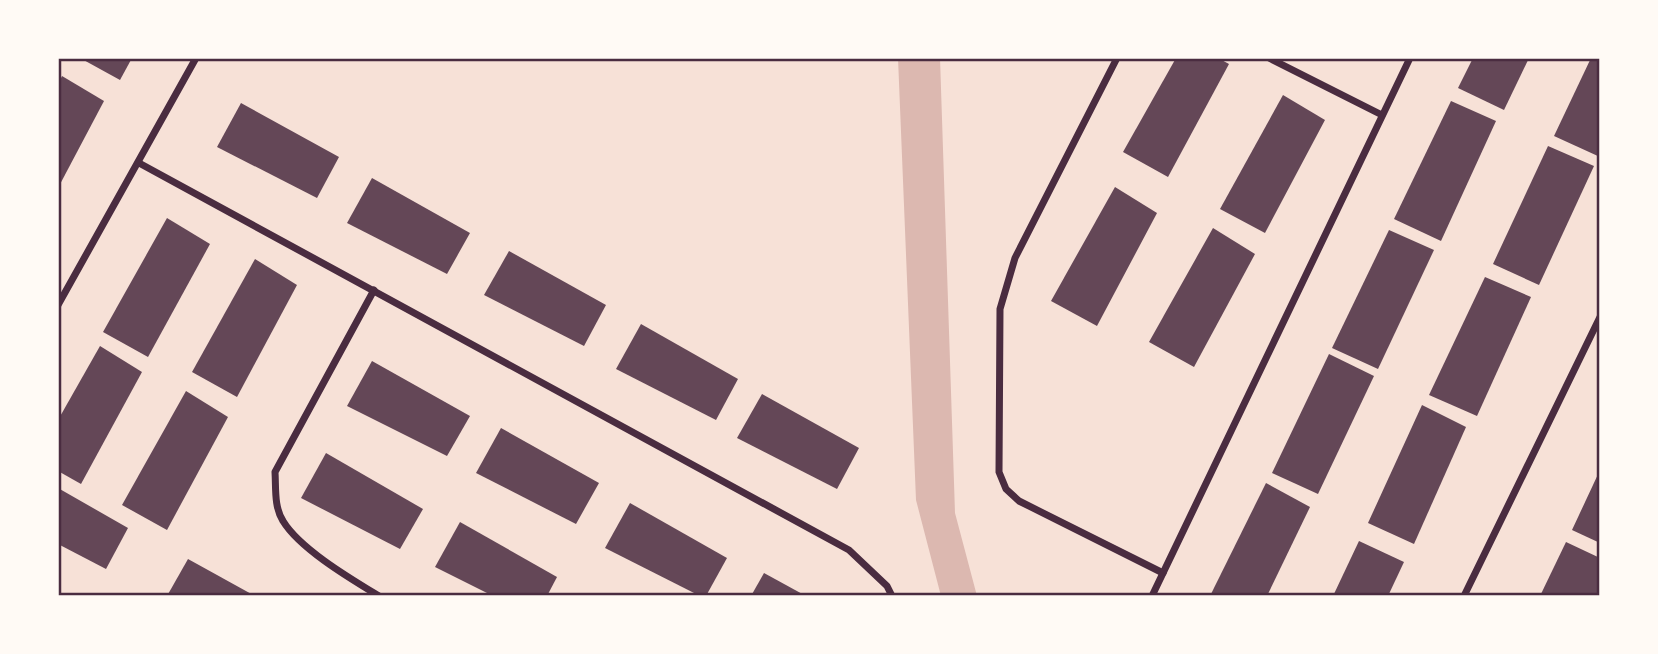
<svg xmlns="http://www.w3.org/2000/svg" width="1658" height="654" font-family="Ubuntu,sans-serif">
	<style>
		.water { fill: #dcb8b0 }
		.building { fill: #644757 }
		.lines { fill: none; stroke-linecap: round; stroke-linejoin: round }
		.minor { stroke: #4a2c40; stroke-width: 7 }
		.neatline { fill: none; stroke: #4a2c40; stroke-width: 2.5 }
	</style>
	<rect width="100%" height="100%" fill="#f7e1d7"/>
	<polygon class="water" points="898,58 940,58 955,513 977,596 941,596 916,500"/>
	<g class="building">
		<polygon points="80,58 132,58 120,80"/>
		<polygon points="1176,58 1218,58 1229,64 1168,177 1123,152"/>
		<polygon points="1473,58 1529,58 1504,110 1458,88"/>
		<polygon points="1591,58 1600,58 1600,157 1554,136"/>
		<polygon points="62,76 104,101 58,188 58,84"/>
		<polygon points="1283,95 1325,120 1265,233 1220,209"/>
		<polygon points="1451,101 1496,121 1441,241 1394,219"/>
		<polygon points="241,103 339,157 317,198 217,147"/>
		<polygon points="1548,146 1594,166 1539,285 1493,264"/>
		<polygon points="372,178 470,233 447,274 347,223"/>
		<polygon points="1115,187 1157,213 1097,326 1051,301"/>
		<polygon points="167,218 210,244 148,357 103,332"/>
		<polygon points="1213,228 1255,254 1194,367 1149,342"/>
		<polygon points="1389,230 1434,250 1378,369 1332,348"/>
		<polygon points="509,251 606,305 584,346 484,295"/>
		<polygon points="255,259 297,285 237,397 192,372"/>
		<polygon points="1485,277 1531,297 1477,416 1429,395"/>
		<polygon points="641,324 738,379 716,420 616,369"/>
		<polygon points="100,346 142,372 81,484 58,471 58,420"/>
		<polygon points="1329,354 1374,376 1318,494 1272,473"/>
		<polygon points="372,361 470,416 447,456 347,406"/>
		<polygon points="186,391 228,417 167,530 122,505"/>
		<polygon points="762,394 859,448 837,489 737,438"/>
		<polygon points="1422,405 1466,427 1414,544 1368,523"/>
		<polygon points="501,428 599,483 576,524 476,473"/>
		<polygon points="326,453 423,509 400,549 301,498"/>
		<polygon points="1600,470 1600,543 1572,530"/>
		<polygon points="1266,483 1310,507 1267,596 1210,596"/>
		<polygon points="58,488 128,528 106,569 58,544"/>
		<polygon points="630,503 727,558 706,596 700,596 605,548"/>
		<polygon points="460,522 557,577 547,596 493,596 435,567"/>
		<polygon points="1359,541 1404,562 1388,596 1333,596"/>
		<polygon points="1566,542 1600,558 1600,587 1596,596 1540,596"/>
		<polygon points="188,559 255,596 167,596"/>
		<polygon points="764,573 806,596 751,596"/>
	</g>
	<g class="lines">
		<g class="minor">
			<polyline points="1117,58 1015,258 1000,309 999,472 1006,489 1019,501 1163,573"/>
			<polyline points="1269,58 1382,115"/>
			<polyline points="139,163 849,550 887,586 892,596"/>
			<path d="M374 290 275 472C276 488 274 507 283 521 300 549 351 579 379 596"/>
			<polyline points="58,305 196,58"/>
			<polyline points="1152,596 1410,58"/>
			<polyline points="1464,596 1600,317"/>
		</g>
	</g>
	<rect width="1658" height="654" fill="none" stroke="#fffaf5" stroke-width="119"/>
	<rect x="60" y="60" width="1538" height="534" class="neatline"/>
</svg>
